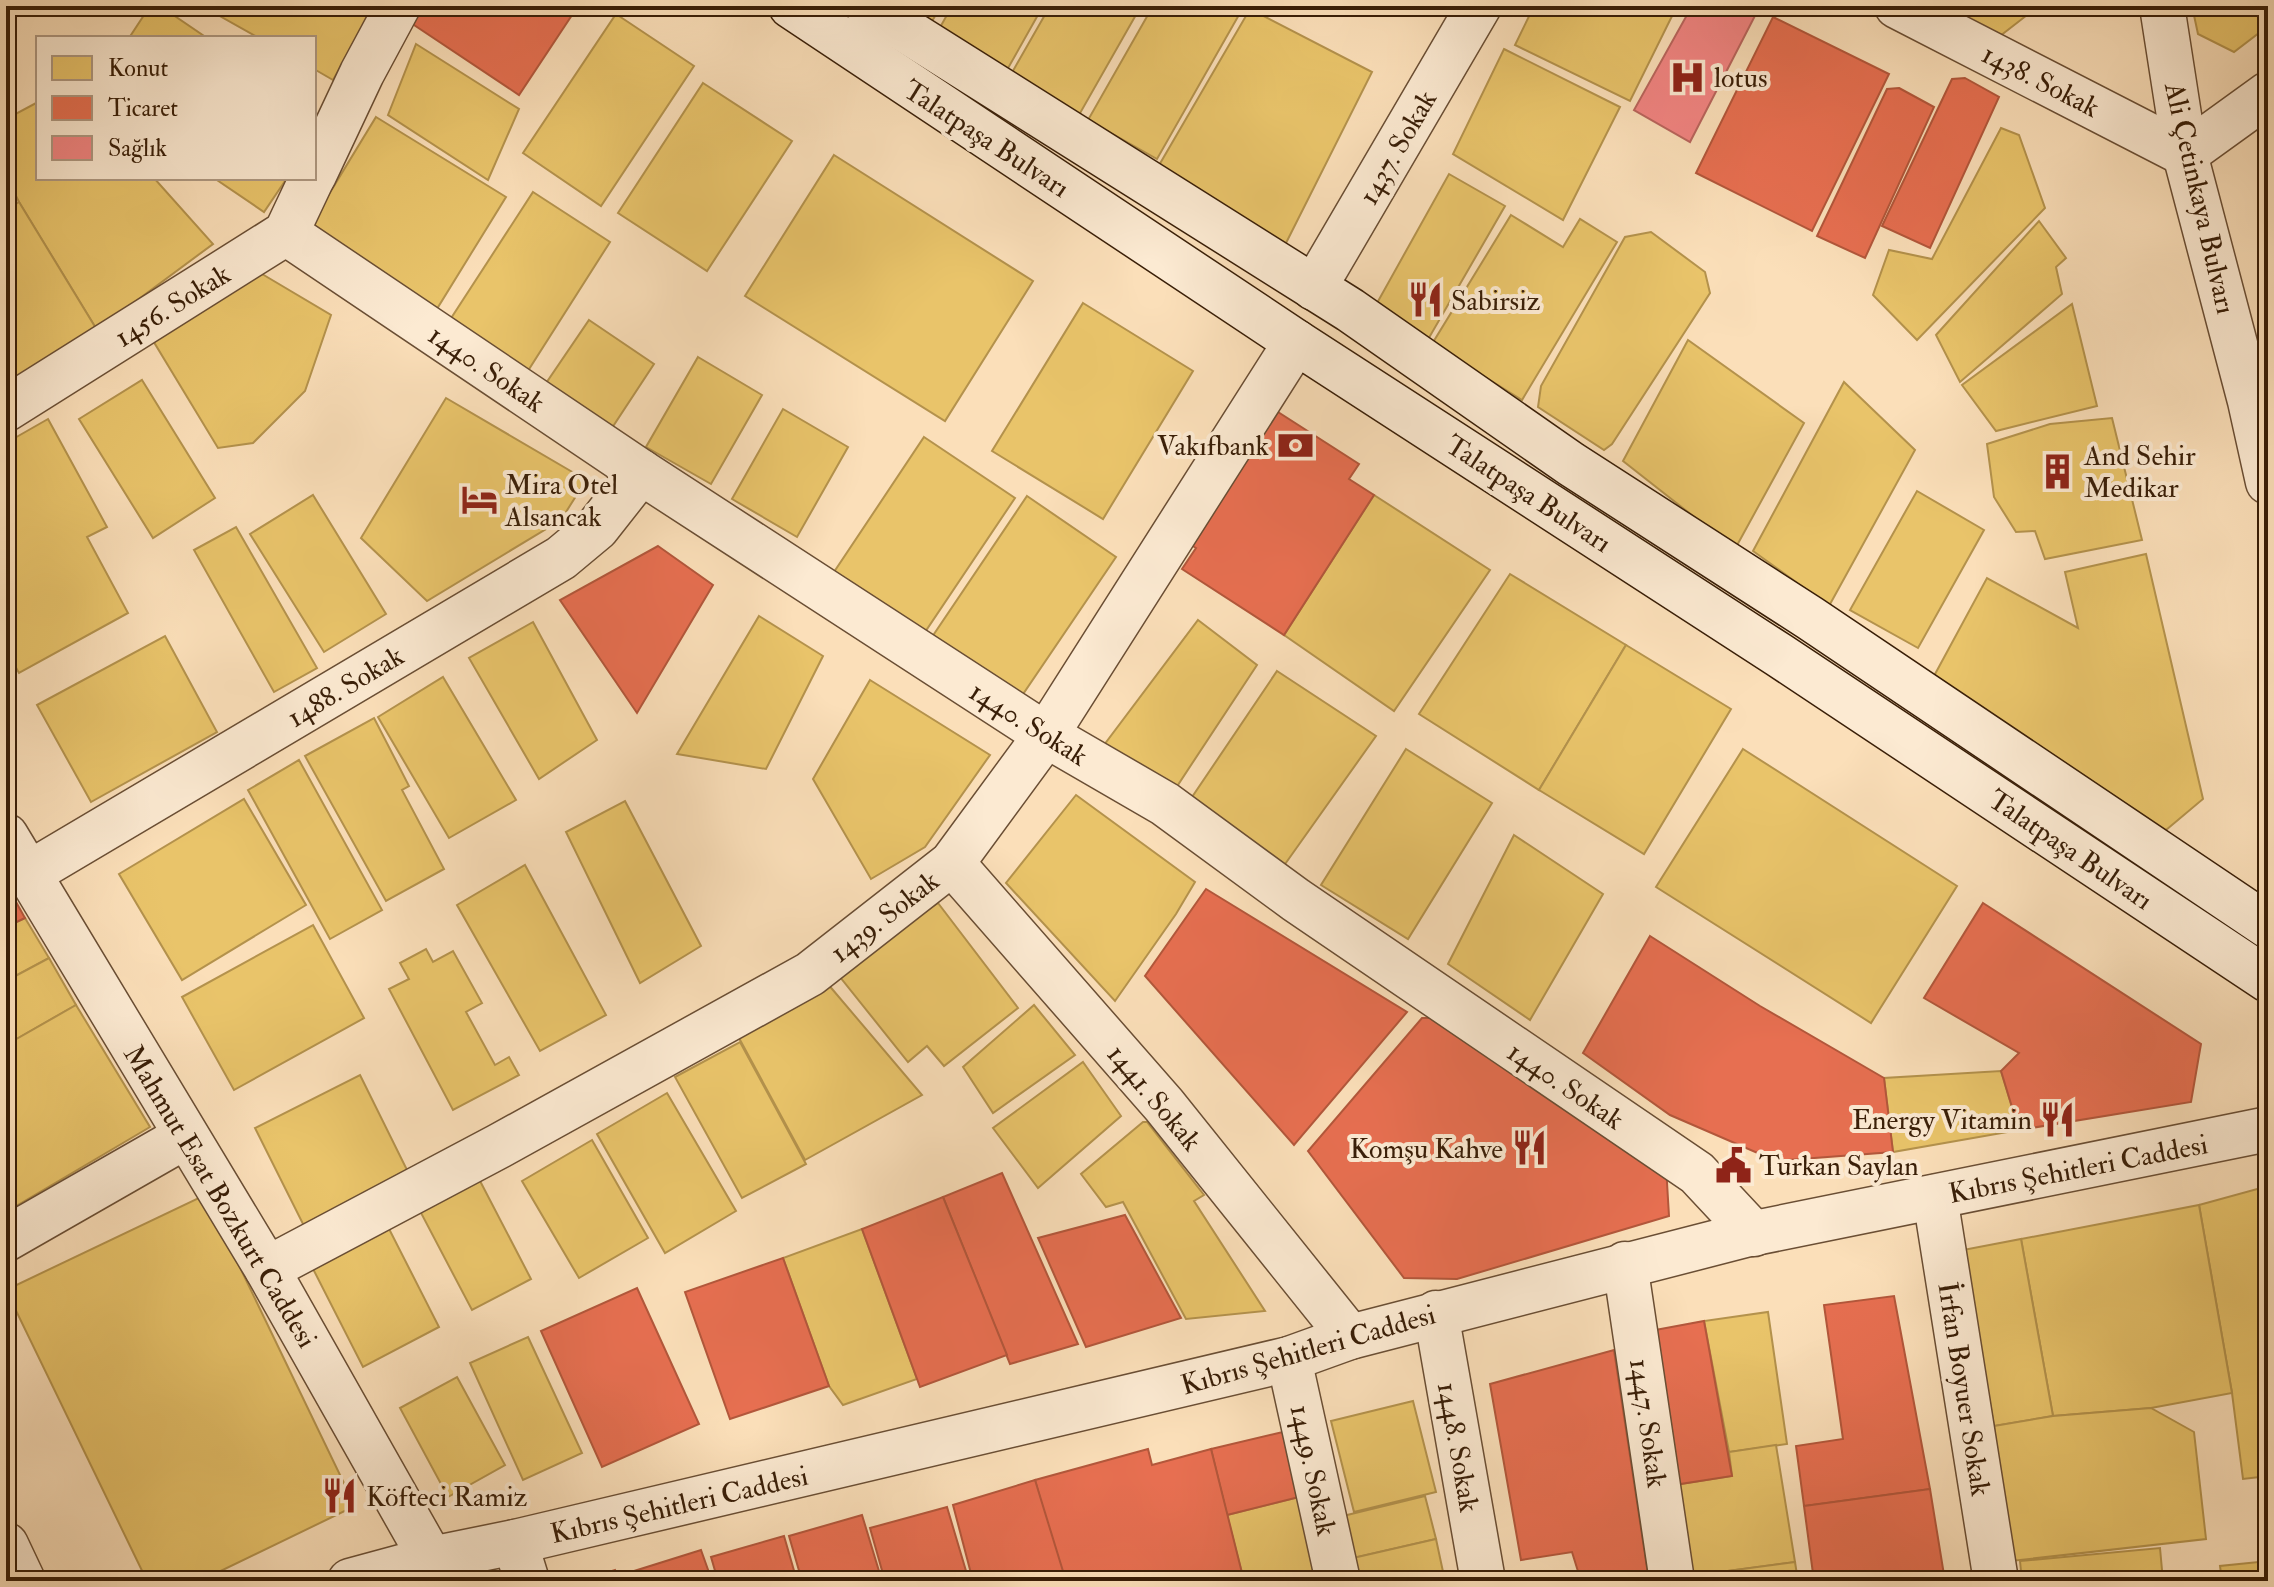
<svg xmlns="http://www.w3.org/2000/svg" width="2274" height="1587" font-family="'IM FELL Double Pica',serif">
	<style>
		.homes { fill: #e9c46a; stroke: #b4924c; stroke-width: 2 }
		.shops { fill: #e76f51; stroke: #b3573b; stroke-width: 2 }
		.health { fill: #f28482; stroke: #ba655d; stroke-width: 2 }
		.lines { fill: none; stroke-linecap: round; stroke-linejoin: round }
		.pedestrian-casing { stroke: #6a4e34; stroke-width: 47 }
		.minor-casing { stroke: #6a4e34; stroke-width: 47 }
		.secondary-casing { stroke: #391e07; stroke-width: 47 }
		.pedestrian { stroke: #fcead2; stroke-width: 44 }
		.minor { stroke: #fcead2; stroke-width: 44 }
		.secondary { stroke: #fcead2; stroke-width: 44 }
		.labels { text-anchor: middle; stroke-width: 8; stroke-linejoin: round; paint-order: stroke }
		.poi-label { font-size: 28px; fill: #391e07; stroke: #fcead2; text-anchor: start }
		.street-label { font-size: 28px; fill: #391e07; stroke: #fcead2 }
	</style>
	<rect width="100%" height="100%" fill="#fbdfb9"/>
	<filter id="stains"><feTurbulence type="fractalNoise" baseFrequency=".0025" numOctaves="4"/><feColorMatrix values="0 0 0 0 .2 0 0 0 0 .09 0 0 0 0 .02 0 0 0 .5 -.17"/></filter>
	<radialGradient id="worn" r=".72"><stop offset=".6" stop-color="#630" stop-opacity="0"/><stop offset="1" stop-color="#630" stop-opacity=".3"/></radialGradient>
	<g class="homes">
		<polygon points="150,6 160,6 207,38 129,38"/>
		<polygon points="202,6 376,6 333,80 314,69 314,38 259,38"/>
		<polygon points="902,6 941,6 931,23"/>
		<polygon points="952,6 1043,6 1007,70 938,31"/>
		<polygon points="1050,6 1141,6 1079,115 1010,76"/>
		<polygon points="1153,6 1244,6 1157,159 1088,120"/>
		<polygon points="1534,6 1677,6 1630,101 1515,45"/>
		<polygon points="1936,6 2029,6 2031,12 1991,43"/>
		<polygon points="2192,6 2268,6 2268,26 2234,52 2198,34"/>
		<polygon points="1250,9 1372,72 1281,253 1158,167"/>
		<polygon points="616,14 694,66 601,206 523,153"/>
		<polygon points="416,44 519,109 488,180 388,115"/>
		<polygon points="1504,49 1620,107 1563,220 1453,154"/>
		<polygon points="703,83 792,141 707,271 618,213"/>
		<polygon points="38,102 38,178 154,178 213,244 97,330 19,202 6,176 6,119"/>
		<polygon points="376,117 506,197 435,312 306,232"/>
		<polygon points="2001,128 2019,135 2045,208 1917,340 1873,295 1889,250 1932,259"/>
		<polygon points="834,155 1033,281 945,421 745,296"/>
		<polygon points="1449,174 1505,206 1426,343 1372,312"/>
		<polygon points="214,178 287,178 264,212"/>
		<polygon points="533,192 610,242 524,377 446,326"/>
		<polygon points="19,202 97,330 15,378 6,362 6,210"/>
		<polygon points="1511,215 1563,247 1580,219 1617,242 1522,400 1432,344"/>
		<polygon points="2039,221 2066,258 2056,267 2062,294 1960,382 1936,335"/>
		<polygon points="1651,232 1705,272 1710,293 1612,444 1604,450 1538,407 1541,386 1625,237"/>
		<polygon points="257,271 331,315 305,391 253,443 218,448 149,334"/>
		<polygon points="1083,303 1193,371 1103,519 992,451"/>
		<polygon points="2072,304 2097,406 1996,431 1962,385"/>
		<polygon points="589,320 654,364 604,440 538,395"/>
		<polygon points="1688,340 1804,423 1735,549 1623,461"/>
		<polygon points="698,357 762,395 711,484 646,447"/>
		<polygon points="6,362 15,378 6,384"/>
		<polygon points="142,380 215,498 153,538 79,419"/>
		<polygon points="1844,382 1915,450 1829,606 1753,551"/>
		<polygon points="446,398 586,480 561,520 427,601 361,538"/>
		<polygon points="783,409 848,447 797,537 732,499"/>
		<polygon points="2112,418 2142,540 2045,559 2035,531 2016,532 1994,497 1987,444 2050,424"/>
		<polygon points="48,419 107,527 87,537 128,613 19,673 6,650 6,443"/>
		<polygon points="924,437 1015,498 919,641 828,581"/>
		<polygon points="1917,491 1984,530 1918,648 1850,610"/>
		<polygon points="313,495 386,614 324,652 250,534"/>
		<polygon points="1374,495 1490,570 1394,711 1284,635"/>
		<polygon points="1027,496 1116,557 1019,700 930,640"/>
		<polygon points="236,527 317,668 274,692 194,550"/>
		<polygon points="2146,554 2203,799 2166,830 1934,676 1987,578 2078,628 2065,572"/>
		<polygon points="1510,574 1626,645 1539,790 1419,714"/>
		<polygon points="759,616 823,656 766,769 677,754"/>
		<polygon points="1198,620 1257,665 1168,800 1098,753"/>
		<polygon points="533,622 597,740 539,779 469,658"/>
		<polygon points="165,636 217,732 91,802 37,705"/>
		<polygon points="1626,645 1731,709 1644,854 1539,790"/>
		<polygon points="1277,671 1376,736 1283,867 1186,806"/>
		<polygon points="443,677 516,800 449,838 378,717"/>
		<polygon points="870,680 990,755 925,847 871,879 813,779"/>
		<polygon points="374,718 409,786 402,790 444,869 386,901 305,756"/>
		<polygon points="1406,749 1492,803 1408,939 1321,885"/>
		<polygon points="1743,749 1957,886 1871,1023 1656,887"/>
		<polygon points="299,760 382,910 330,939 248,790"/>
		<polygon points="1076,795 1195,882 1176,914 1115,1001 1006,883"/>
		<polygon points="244,799 306,905 182,980 119,874"/>
		<polygon points="625,801 701,946 640,983 566,832"/>
		<polygon points="1514,835 1603,894 1530,1020 1448,964"/>
		<polygon points="525,865 606,1015 540,1051 457,905"/>
		<polygon points="938,903 1018,1008 944,1066 927,1046 908,1062 836,972"/>
		<polygon points="25,918 49,958 6,981 6,927"/>
		<polygon points="313,925 364,1018 234,1090 182,997"/>
		<polygon points="426,949 433,962 453,951 482,1003 466,1012 495,1065 509,1057 519,1075 453,1110 389,989 409,979 400,963"/>
		<polygon points="49,958 76,1005 6,1045 6,981"/>
		<polygon points="827,983 922,1095 805,1160 739,1038"/>
		<polygon points="76,1005 150,1127 6,1212 6,1045"/>
		<polygon points="1034,1005 1075,1055 993,1113 963,1067"/>
		<polygon points="740,1042 806,1164 742,1198 675,1077"/>
		<polygon points="1083,1062 1121,1116 1038,1188 993,1128"/>
		<polygon points="2001,1071 2019,1130 1893,1152 1884,1078"/>
		<polygon points="360,1075 411,1178 306,1230 255,1128"/>
		<polygon points="667,1093 736,1211 665,1253 597,1134"/>
		<polygon points="1143,1122 1147,1122 1204,1195 1194,1201 1265,1311 1186,1319 1123,1202 1106,1207 1081,1174"/>
		<polygon points="592,1140 648,1238 579,1278 522,1181"/>
		<polygon points="479,1179 531,1279 472,1310 420,1211"/>
		<polygon points="2268,1186 2268,1476 2243,1479 2232,1393 2199,1205"/>
		<polygon points="205,1195 355,1506 200,1581 147,1581 6,1290"/>
		<polygon points="2199,1205 2232,1393 2151,1408 2053,1416 2021,1239"/>
		<polygon points="384,1219 439,1327 363,1367 308,1259"/>
		<polygon points="862,1229 917,1379 843,1405 829,1386 783,1258"/>
		<polygon points="2021,1239 2053,1416 1994,1426 1963,1250"/>
		<polygon points="1768,1312 1787,1444 1729,1452 1704,1321"/>
		<polygon points="528,1337 582,1453 523,1480 470,1363"/>
		<polygon points="457,1377 505,1465 448,1497 400,1408"/>
		<polygon points="1413,1401 1436,1492 1354,1512 1331,1421"/>
		<polygon points="2151,1408 2194,1432 2206,1539 2011,1561 1994,1426 2053,1416"/>
		<polygon points="1776,1445 1795,1562 1690,1576 1674,1485 1732,1476 1729,1452"/>
		<polygon points="1425,1496 1436,1539 1353,1558 1343,1516"/>
		<polygon points="1299,1497 1318,1581 1244,1581 1227,1515"/>
		<polygon points="1436,1539 1445,1581 1348,1581 1353,1558"/>
		<polygon points="2160,1548 2163,1581 2022,1581 2020,1561"/>
		<polygon points="2268,1561 2268,1581 2222,1581 2220,1566"/>
		<polygon points="1795,1562 1798,1581 1691,1581 1690,1576"/>
	</g>
	<g class="shops">
		<polygon points="400,6 578,6 519,95 396,13"/>
		<polygon points="1773,17 1889,74 1812,231 1696,173"/>
		<polygon points="1965,78 1999,97 1930,248 1882,226 1952,79"/>
		<polygon points="1899,88 1934,107 1865,258 1817,236 1887,89"/>
		<polygon points="1267,405 1359,464 1349,479 1374,495 1284,635 1182,569 1196,548 1181,539"/>
		<polygon points="658,546 713,585 637,713 560,600"/>
		<polygon points="6,884 25,918 6,927"/>
		<polygon points="1206,889 1407,1012 1294,1145 1145,976"/>
		<polygon points="1983,903 2201,1044 2191,1102 2019,1130 2001,1071 2019,1053 1924,998"/>
		<polygon points="1650,936 1760,1006 1884,1078 1893,1152 1776,1161 1670,1115 1583,1053"/>
		<polygon points="1422,1018 1439,1018 1666,1166 1669,1216 1457,1279 1404,1278 1308,1151"/>
		<polygon points="1002,1173 1078,1344 1010,1364 943,1197"/>
		<polygon points="943,1197 1007,1355 920,1387 862,1229"/>
		<polygon points="1125,1215 1181,1318 1086,1347 1038,1238"/>
		<polygon points="783,1258 829,1386 730,1419 685,1292"/>
		<polygon points="637,1288 699,1424 602,1467 541,1331"/>
		<polygon points="1894,1296 1930,1489 1804,1506 1796,1446 1843,1439 1824,1305"/>
		<polygon points="1704,1321 1732,1476 1674,1485 1639,1333"/>
		<polygon points="1614,1350 1649,1581 1581,1581 1572,1552 1521,1560 1490,1384"/>
		<polygon points="1283,1432 1299,1497 1227,1515 1211,1449"/>
		<polygon points="1148,1449 1152,1465 1211,1449 1244,1581 1063,1581 1035,1480"/>
		<polygon points="1035,1480 1066,1581 973,1581 953,1505"/>
		<polygon points="1930,1489 1945,1581 1814,1581 1804,1506"/>
		<polygon points="947,1507 969,1581 885,1581 870,1528"/>
		<polygon points="862,1515 882,1581 802,1581 789,1536"/>
		<polygon points="784,1536 797,1581 718,1581 711,1557"/>
		<polygon points="701,1550 712,1581 634,1581 631,1572"/>
		<polygon points="615,1570 618,1581 580,1581"/>
	</g>
	<polygon class="health" points="1692,6 1760,6 1690,142 1634,110"/>
	<g class="lines">
		<defs>
			<g id="pedestrian">
				<polyline points="1046,735 1165,804 1296,900 1697,1173 1754,1234"/>
				<polyline points="952,863 1164,1105 1350,1337"/>
				<polyline points="1935,1197 1996,1581"/>
				<polyline points="1625,1264 1672,1581"/>
				<polyline points="267,1269 431,1559"/>
				<polyline points="1436,1313 1483,1581"/>
				<polyline points="1289,1359 1338,1581"/>
				<polyline points="515,1542 527,1581"/>
				<polyline points="6,1545 23,1581"/>
				<polyline points="350,1581 431,1559 515,1542 1289,1359 1350,1337 1745,1235 2268,1129"/>
			</g>
			<g id="minor">
				<polyline points="1897,6 2185,154 2268,94"/>
				<polyline points="2162,6 2185,154 2250,401 2268,482"/>
				<polyline points="314,175 362,73 398,6"/>
				<polyline points="286,233 641,472 1046,735"/>
				<polyline points="1314,288 1479,6"/>
				<polyline points="6,409 286,233 312,178"/>
				<polyline points="6,836 267,1269 499,1146 810,974 952,863 1046,735 1296,342"/>
				<polyline points="28,874 561,558 597,528 641,472"/>
				<polyline points="6,1239 186,1136"/>
			</g>
			<g id="secondary">
				<polyline points="791,6 1296,342 1779,655 2268,980"/>
				<polyline points="867,6 1350,310 1571,464 1810,618 2268,926"/>
			</g>
		</defs>
		<use href="#pedestrian" class="pedestrian-casing"/>
		<use href="#minor" class="minor-casing"/>
		<use href="#secondary" class="secondary-casing"/>
		<use href="#pedestrian" class="pedestrian"/>
		<use href="#minor" class="minor"/>
		<use href="#secondary" class="secondary"/>
	</g>
	<defs>
		<symbol id="hospital-bare" viewBox="-9 -9 18 18"><path d="M-5-5h3v3.5h4V-5h3V5h-3V1.5h-4V5h-3Z" fill="#8f2418" stroke="#fcead2" stroke-width="2.5" paint-order="stroke"/></symbol>
		<symbol id="restaurant-bare" viewBox="-9 -9 18 18"><path d="M-5-6h1v4h1v-4h1v4h1v-4h1v5L-1.5 .5V6h-2V.5L-5-1ZM5-6V6H3V1.5H1.5Q1.5-4 5-6Z" fill="#8f2418" stroke="#fcead2" stroke-width="2.5" paint-order="stroke"/></symbol>
		<symbol id="bank-bare" viewBox="-9 -9 18 18"><path d="M-6-4H6V4H-6ZM0-2.3a2.3 2.3 0 1 0 0 4.6a2.3 2.3 0 1 0 0-4.6Z" fill="#8f2418" stroke="#fcead2" stroke-width="2.5" paint-order="stroke"/></symbol>
		<symbol id="building-bare" viewBox="-9 -9 18 18"><path d="M-4-6H4V6H1V3H-1V6H-4ZM-2.5-4.3h1.7v1.8h-1.7ZM.8-4.3h1.7v1.8H.8ZM-2.5-1h1.7V.8h-1.7ZM.8-1h1.7V.8H.8Z" fill="#8f2418" stroke="#fcead2" stroke-width="2.5" paint-order="stroke"/></symbol>
		<symbol id="hotel-bare" viewBox="-9 -9 18 18"><path d="M-6-4.5h1.5V1H6V5H4.5V3h-9V5H-6ZM-4 0a1.8 1.8 0 1 1 3.6 0ZM.5 0V-2.5h3Q6-2.5 6 0Z" fill="#8f2418" stroke="#fcead2" stroke-width="2.5" paint-order="stroke"/></symbol>
		<symbol id="civic-bare" viewBox="-9 -9 18 18"><path d="M-.6-6.5H3V-4.5H.6V-3L4-1V1h2V6H-6V1h2V-1L-.6-3ZM-1.2 2.5V6h2.4V2.5Z" fill="#8f2418" stroke="#fcead2" stroke-width="2.5" paint-order="stroke"/></symbol>
	</defs>
	<g fill-rule="evenodd">
		<use href="#hospital-bare" x="1662" y="52" width="51" height="51"/>
		<use href="#restaurant-bare" x="1400" y="274" width="51" height="51"/>
		<use href="#bank-bare" x="1270" y="420" width="51" height="51"/>
		<use href="#building-bare" x="2032" y="446" width="51" height="51"/>
		<use href="#hotel-bare" x="454" y="474" width="51" height="51"/>
		<use href="#restaurant-bare" x="2032" y="1094" width="51" height="51"/>
		<use href="#restaurant-bare" x="1504" y="1122" width="51" height="51"/>
		<use href="#civic-bare" x="1708" y="1140" width="51" height="51"/>
		<use href="#restaurant-bare" x="314" y="1470" width="51" height="51"/>
	</g>
	<g class="labels">
		<g class="poi-label">
			<text x="1714" y="87">lotus</text>
			<text x="1451" y="310">Sabirsiz</text>
			<text x="1269" y="455" text-anchor="end">Vakıfbank</text>
			<text x="2084" y="465">And Sehir<tspan x="2084" dy="32">Medikar</tspan></text>
			<text x="505" y="494">Mira Otel<tspan x="505" dy="32">Alsancak</tspan></text>
			<text x="2032" y="1129" text-anchor="end">Energy Vitamin</text>
			<text x="1503" y="1158" text-anchor="end">Komşu Kahve</text>
			<text x="1759" y="1175">Turkan Saylan</text>
			<text x="366" y="1506">Köfteci Ramiz</text>
		</g>
		<g class="street-label">
			<text transform="translate(2041 80) rotate(27)" y="10">1438. Sokak</text>
			<text transform="translate(987 138) rotate(33)" y="10">Talatpaşa Bulvarı</text>
			<text transform="translate(1397 147) rotate(-60)" y="10">1437. Sokak</text>
			<text transform="translate(2201 198) rotate(77)" y="10">Ali Çetinkaya Bulvarı</text>
			<text transform="translate(172 305) rotate(-32)" y="10">1456. Sokak</text>
			<text transform="translate(487 368) rotate(34)" y="10">1440. Sokak</text>
			<text transform="translate(1529 493) rotate(33)" y="10">Talatpaşa Bulvarı</text>
			<text transform="translate(345 686) rotate(-31)" y="10">1488. Sokak</text>
			<text transform="translate(1029 723) rotate(32)" y="10">1440. Sokak</text>
			<text transform="translate(2071 849) rotate(34)" y="10">Talatpaşa Bulvarı</text>
			<text transform="translate(884 916) rotate(-38)" y="10">1439. Sokak</text>
			<text transform="translate(1566 1085) rotate(34)" y="10">1440. Sokak</text>
			<text transform="translate(1155 1097) rotate(50)" y="10">1441. Sokak</text>
			<text transform="translate(2078 1168) rotate(-11)" y="10">Kıbrıs Şehitleri Caddesi</text>
			<text transform="translate(221 1196) rotate(59)" y="10">Mahmut Esat Bozkurt Caddesi</text>
			<text transform="translate(1308 1349) rotate(-16)" y="10">Kıbrıs Şehitleri Caddesi</text>
			<text transform="translate(1965 1389) rotate(81)" y="10">İrfan Boyuer Sokak</text>
			<text transform="translate(1649 1423) rotate(82)" y="10">1447. Sokak</text>
			<text transform="translate(1459 1447) rotate(80)" y="10">1448. Sokak</text>
			<text transform="translate(1314 1470) rotate(78)" y="10">1449. Sokak</text>
			<text transform="translate(679 1504) rotate(-13)" y="10">Kıbrıs Şehitleri Caddesi</text>
		</g>
	</g>
	<rect width="2274" height="1587" fill="none" stroke="#fbdfb9" stroke-width="32"/>
	<rect x="8" y="8" width="2258" height="1571" fill="none" stroke="#391e07" stroke-width="4"/>
	<rect x="16" y="16" width="2242" height="1555" fill="none" stroke="#391e07" stroke-width="2"/>
	<rect x="36" y="36" width="280" height="144" fill="#fcead2" stroke="#ae9881" stroke-width="2"/>
	<rect x="52" y="56" width="40" height="24" fill="#e9c46a" stroke="#ae9881" stroke-width="2"/>
	<text x="108" y="76" font-size="24" fill="#391e07">Konut</text>
	<rect x="52" y="96" width="40" height="24" fill="#e76f51" stroke="#ae9881" stroke-width="2"/>
	<text x="108" y="116" font-size="24" fill="#391e07">Ticaret</text>
	<rect x="52" y="136" width="40" height="24" fill="#f28482" stroke="#ae9881" stroke-width="2"/>
	<text x="108" y="156" font-size="24" fill="#391e07">Sağlık</text>
	<rect width="100%" height="100%" filter="url(#stains)"/>
	<rect width="100%" height="100%" fill="url(#worn)"/>
</svg>
